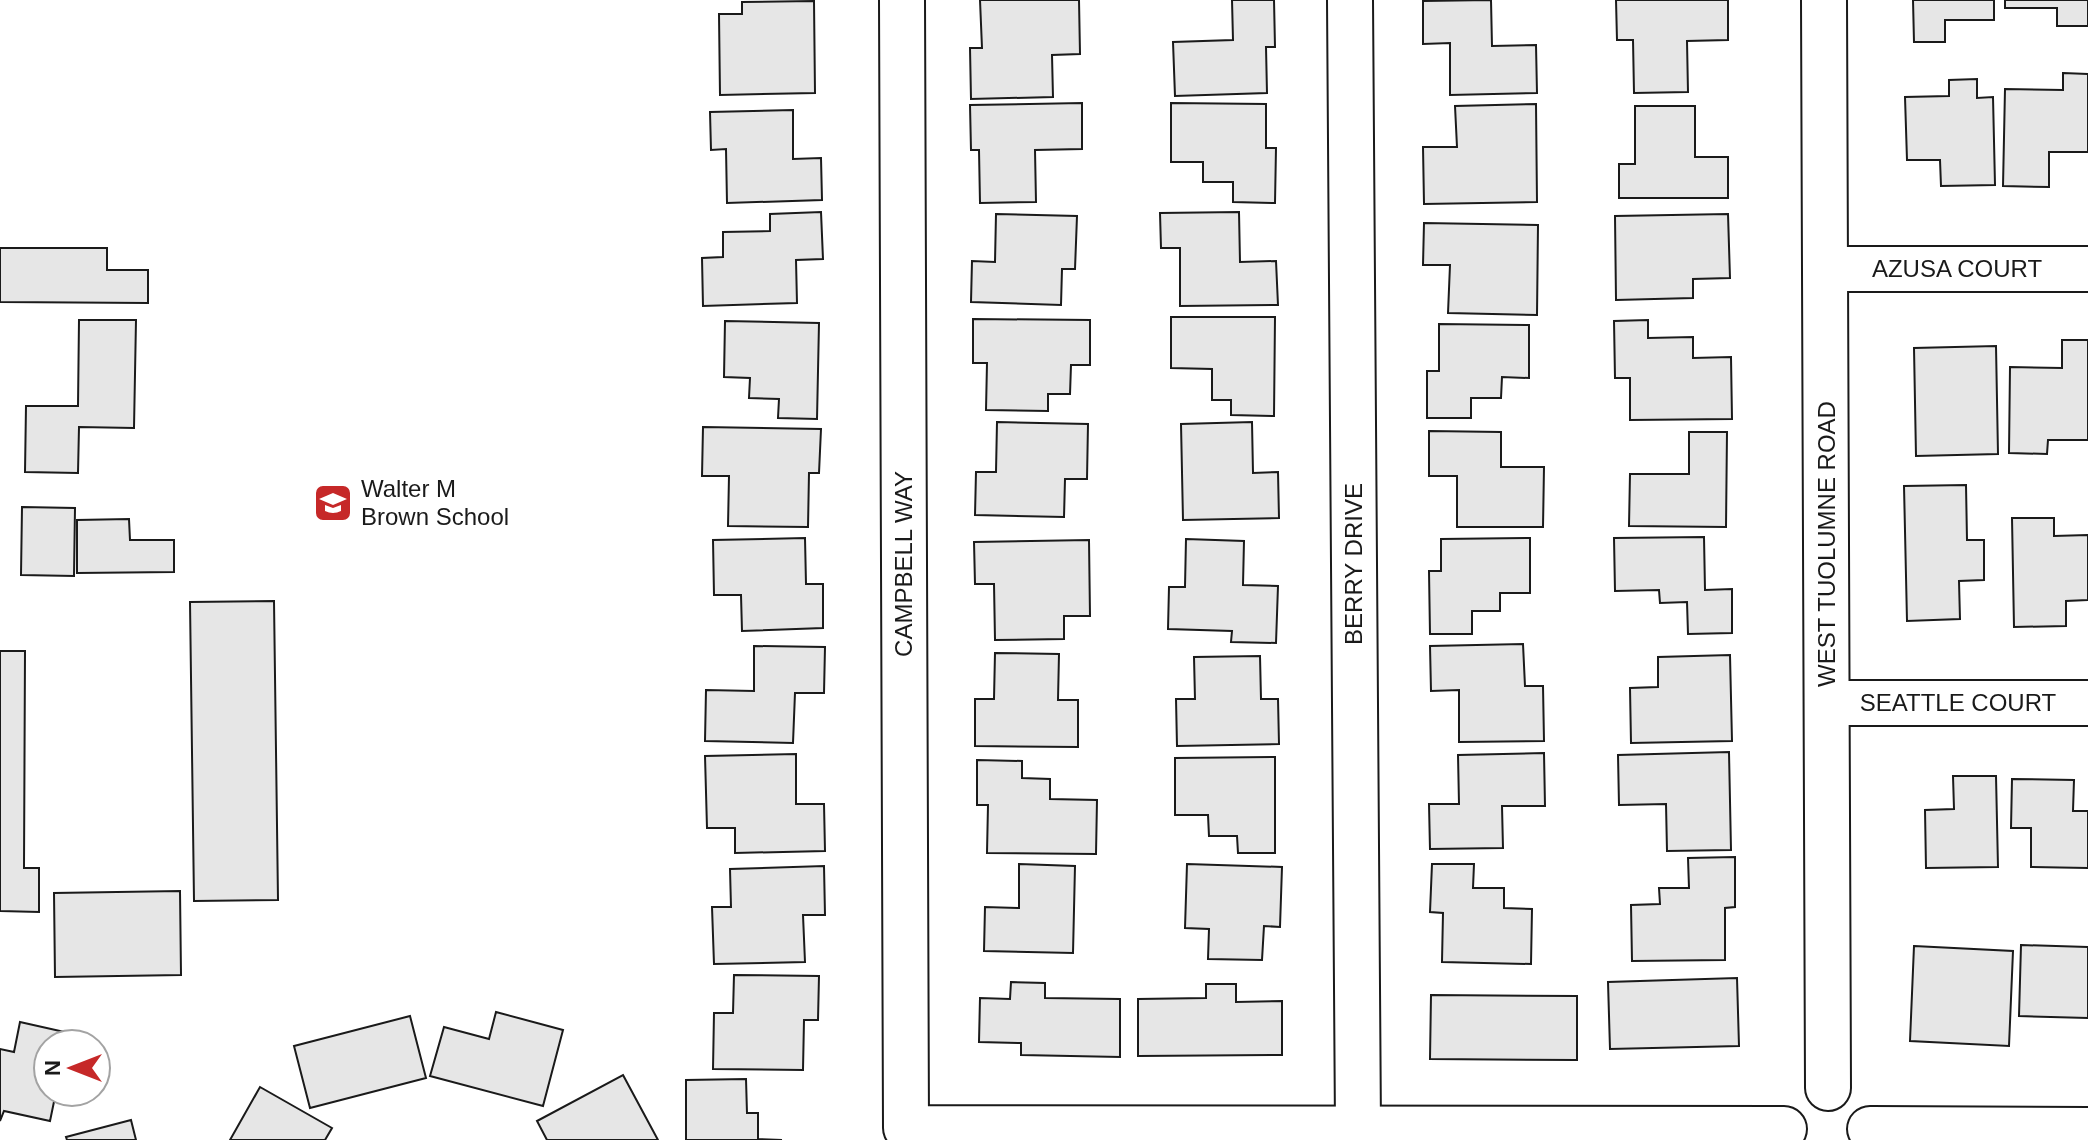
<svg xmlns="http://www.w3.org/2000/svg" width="2088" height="1140" font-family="Arial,sans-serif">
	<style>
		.building { fill: #e6e6e6; stroke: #1a1a1a; stroke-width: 2 }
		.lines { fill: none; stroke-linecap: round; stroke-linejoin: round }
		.minor-casing { stroke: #1a1a1a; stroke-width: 48 }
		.minor { stroke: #fff; stroke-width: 44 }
		.labels { text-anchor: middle; stroke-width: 6; stroke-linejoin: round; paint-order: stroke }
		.street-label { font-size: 24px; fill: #1a1a1a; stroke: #fff }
		.poi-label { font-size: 24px; fill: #1a1a1a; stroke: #fff; text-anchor: start }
	</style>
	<rect width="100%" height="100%" fill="#fff"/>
	<g class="building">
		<polygon points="980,0 1079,0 1080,54 1052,55 1053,97 971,99 970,48 982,48"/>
		<polygon points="1232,0 1274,0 1275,47 1266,47 1267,93 1175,96 1173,42 1233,40"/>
		<polygon points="1491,0 1492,46 1536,45 1537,93 1450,95 1450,43 1423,44 1423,1"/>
		<polygon points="1616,0 1728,0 1728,40 1687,41 1688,92 1634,93 1633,40 1617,40"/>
		<polygon points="1913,0 1994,0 1994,20 1945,20 1945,42 1914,42"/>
		<polygon points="2005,0 2088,0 2088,26 2057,26 2057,8 2005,8"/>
		<polygon points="814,1 815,93 720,95 719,14 742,14 742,2"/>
		<polygon points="2063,73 2088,74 2088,152 2049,152 2049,187 2003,186 2005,89 2063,90"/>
		<polygon points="1977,79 1977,98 1993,97 1995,185 1941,186 1940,160 1907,160 1905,97 1949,96 1949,80"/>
		<polygon points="1082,103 1082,149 1035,150 1036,202 980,203 979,150 971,150 970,105"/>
		<polygon points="1171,103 1266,104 1266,148 1276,148 1275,203 1233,202 1233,182 1203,182 1203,162 1171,162"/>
		<polygon points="1536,104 1537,202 1424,204 1423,147 1457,147 1455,106"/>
		<polygon points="1635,106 1695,106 1695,157 1728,157 1728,198 1619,198 1619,164 1635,164"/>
		<polygon points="793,110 793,159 821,158 822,200 727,203 726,149 711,150 710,112"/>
		<polygon points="821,212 823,259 796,260 797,303 703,306 702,258 723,257 723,232 770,231 770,214"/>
		<polygon points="1239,212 1240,262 1276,261 1278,305 1180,306 1180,248 1161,248 1160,213"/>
		<polygon points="996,214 1077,216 1075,269 1062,269 1061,305 971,302 972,261 995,262"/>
		<polygon points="1728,214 1730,278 1693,279 1693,298 1616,300 1615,216"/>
		<polygon points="1424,223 1538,225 1537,315 1448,313 1450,265 1423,265"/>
		<polygon points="0,248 107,248 107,270 148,270 148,303 0,302"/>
		<polygon points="1171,317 1275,317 1274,416 1231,415 1231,400 1212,400 1212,369 1171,368"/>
		<polygon points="973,319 1090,320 1090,365 1071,365 1070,394 1048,394 1048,411 986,410 987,363 973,363"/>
		<polygon points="79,320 136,320 134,428 79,427 78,473 25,472 26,406 78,406"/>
		<polygon points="1648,320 1648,338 1693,337 1693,358 1731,357 1732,419 1630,420 1630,378 1615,378 1614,321"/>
		<polygon points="725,321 819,323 817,419 778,418 779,399 749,398 750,378 724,377"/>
		<polygon points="1439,324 1529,325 1529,378 1502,377 1501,398 1471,398 1471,418 1427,418 1427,371 1439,371"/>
		<polygon points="2062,340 2088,340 2088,440 2048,440 2047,454 2009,453 2010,367 2062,368"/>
		<polygon points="1996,346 1998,454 1916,456 1914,348"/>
		<polygon points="997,422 1088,424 1087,479 1065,479 1064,517 975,515 976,472 996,472"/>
		<polygon points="1252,422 1253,473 1278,472 1279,518 1183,520 1181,424"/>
		<polygon points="703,427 821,429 819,473 809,473 808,527 728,526 729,476 702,476"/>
		<polygon points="1429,431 1501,432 1501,467 1544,467 1543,527 1457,527 1457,476 1429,476"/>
		<polygon points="1689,432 1727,432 1726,527 1629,526 1630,474 1689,474"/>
		<polygon points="1966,485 1967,540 1984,540 1984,580 1959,581 1960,619 1907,621 1904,486"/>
		<polygon points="22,507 75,508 74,576 21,575"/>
		<polygon points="2012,518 2054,518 2054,536 2088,535 2088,600 2066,601 2066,626 2014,627"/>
		<polygon points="129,519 130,540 174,540 174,572 77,573 77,520"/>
		<polygon points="1704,537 1705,590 1732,589 1732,633 1688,634 1687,602 1660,603 1659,590 1615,591 1614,538"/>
		<polygon points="805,538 806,584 823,584 823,628 742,631 741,595 714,595 713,540"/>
		<polygon points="1530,538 1530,593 1500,593 1500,611 1472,611 1472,634 1430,634 1429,571 1441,571 1441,539"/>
		<polygon points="1186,539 1244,541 1243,585 1278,586 1276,643 1231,642 1232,631 1168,629 1169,587 1185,587"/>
		<polygon points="1089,540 1090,616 1064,616 1064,639 995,640 994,584 975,584 974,542"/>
		<polygon points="274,601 278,900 194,901 190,602"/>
		<polygon points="1523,644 1525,686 1543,686 1544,741 1459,742 1459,690 1431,691 1430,646"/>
		<polygon points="754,646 825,647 824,693 795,693 793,743 705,741 706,690 754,691"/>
		<polygon points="0,651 25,651 24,868 39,868 39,912 0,911"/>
		<polygon points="995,653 1059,654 1058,700 1078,700 1078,747 975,746 975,699 994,699"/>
		<polygon points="1730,655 1732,741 1631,743 1630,688 1658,687 1658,657"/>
		<polygon points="1260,656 1261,699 1278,699 1279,744 1177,746 1176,699 1195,699 1194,657"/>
		<polygon points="1729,752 1731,850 1667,851 1666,804 1619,805 1618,755"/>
		<polygon points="1544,753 1545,806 1502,806 1503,848 1430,849 1429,804 1459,804 1458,755"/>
		<polygon points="796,754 796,804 824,804 825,851 735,853 735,828 707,828 705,756"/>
		<polygon points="1275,757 1275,853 1238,853 1237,836 1209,836 1208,815 1175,815 1175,758"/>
		<polygon points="977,760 1022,761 1022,778 1050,779 1050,799 1097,800 1096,854 987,853 988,805 977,805"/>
		<polygon points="1953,776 1996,776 1998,867 1926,868 1925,810 1954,809"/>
		<polygon points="2012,779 2074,780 2073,811 2088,811 2088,868 2031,867 2031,828 2011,828"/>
		<polygon points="1735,857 1735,907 1725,908 1725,960 1632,961 1631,905 1660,904 1659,888 1689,888 1688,858"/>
		<polygon points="1019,864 1075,866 1073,953 984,951 985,907 1019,908"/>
		<polygon points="1187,864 1282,867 1280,927 1264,926 1262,960 1208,959 1209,929 1185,928"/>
		<polygon points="1432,864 1474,864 1473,888 1504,888 1504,908 1532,909 1531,964 1442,962 1443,913 1430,912"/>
		<polygon points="824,866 825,915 803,915 805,962 714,964 712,907 731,907 730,869"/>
		<polygon points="180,891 181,975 55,977 54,893"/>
		<polygon points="2021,945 2088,947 2088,1018 2019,1016"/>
		<polygon points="1914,946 2013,951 2009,1046 1910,1041"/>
		<polygon points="734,975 819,976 818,1020 804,1020 803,1070 713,1069 714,1013 733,1013"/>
		<polygon points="1737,978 1739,1046 1610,1049 1608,982"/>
		<polygon points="1011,982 1045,983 1045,998 1120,999 1120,1057 1021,1055 1021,1043 979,1042 980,998 1010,999"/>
		<polygon points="1206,984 1236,984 1236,1002 1282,1001 1282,1055 1138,1056 1138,999 1206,998"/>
		<polygon points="1431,995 1577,996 1577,1060 1430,1059"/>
		<polygon points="496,1012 563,1030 543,1106 430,1076 444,1027 489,1039"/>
		<polygon points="410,1016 426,1078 310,1108 294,1046"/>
		<polygon points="20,1022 69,1033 67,1044 48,1044 48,1092 56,1092 50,1121 4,1111 0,1121 0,1049 14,1052"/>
		<polygon points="623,1075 658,1140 547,1140 537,1121"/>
		<polygon points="746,1079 747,1113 758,1113 758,1139 782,1140 686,1140 686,1080"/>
		<polygon points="260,1087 332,1128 325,1140 230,1140"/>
		<polygon points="131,1120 136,1140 67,1140 66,1137"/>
	</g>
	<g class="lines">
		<defs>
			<g id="minor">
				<polyline points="902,0 906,1128 1784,1129"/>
				<polyline points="1350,0 1358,1128"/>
				<polyline points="1824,0 1828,1088"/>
				<polyline points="1826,269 2088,269"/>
				<polyline points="1827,703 2088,703"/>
				<polyline points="1870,1129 2088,1130"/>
			</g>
		</defs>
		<use href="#minor" class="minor-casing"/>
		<use href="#minor" class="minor"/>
	</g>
	<defs>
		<symbol id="school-square" viewBox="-11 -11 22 22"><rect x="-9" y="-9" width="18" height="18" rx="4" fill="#c62828" stroke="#fff"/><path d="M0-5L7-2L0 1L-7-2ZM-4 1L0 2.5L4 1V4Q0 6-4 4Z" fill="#fff"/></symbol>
	</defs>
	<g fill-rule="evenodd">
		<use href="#school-square" x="311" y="481" width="44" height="44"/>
	</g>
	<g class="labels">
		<g class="street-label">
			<text x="1957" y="277">AZUSA COURT</text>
			<text transform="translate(1827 544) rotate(-90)" y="8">WEST TUOLUMNE ROAD</text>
			<text transform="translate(904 564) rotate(-90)" y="8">CAMPBELL WAY</text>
			<text transform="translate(1354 564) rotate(-90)" y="8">BERRY DRIVE</text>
			<text x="1958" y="711">SEATTLE COURT</text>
		</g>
		<g class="poi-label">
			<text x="361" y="497">Walter M<tspan x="361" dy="28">Brown School</tspan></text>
		</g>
	</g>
	<g transform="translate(72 1068) rotate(270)"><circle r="38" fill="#ffffff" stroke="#a3a3a3" stroke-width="2"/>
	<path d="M0-6L14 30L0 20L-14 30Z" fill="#c62828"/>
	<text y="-12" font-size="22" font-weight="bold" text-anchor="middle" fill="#1a1a1a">N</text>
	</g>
</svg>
